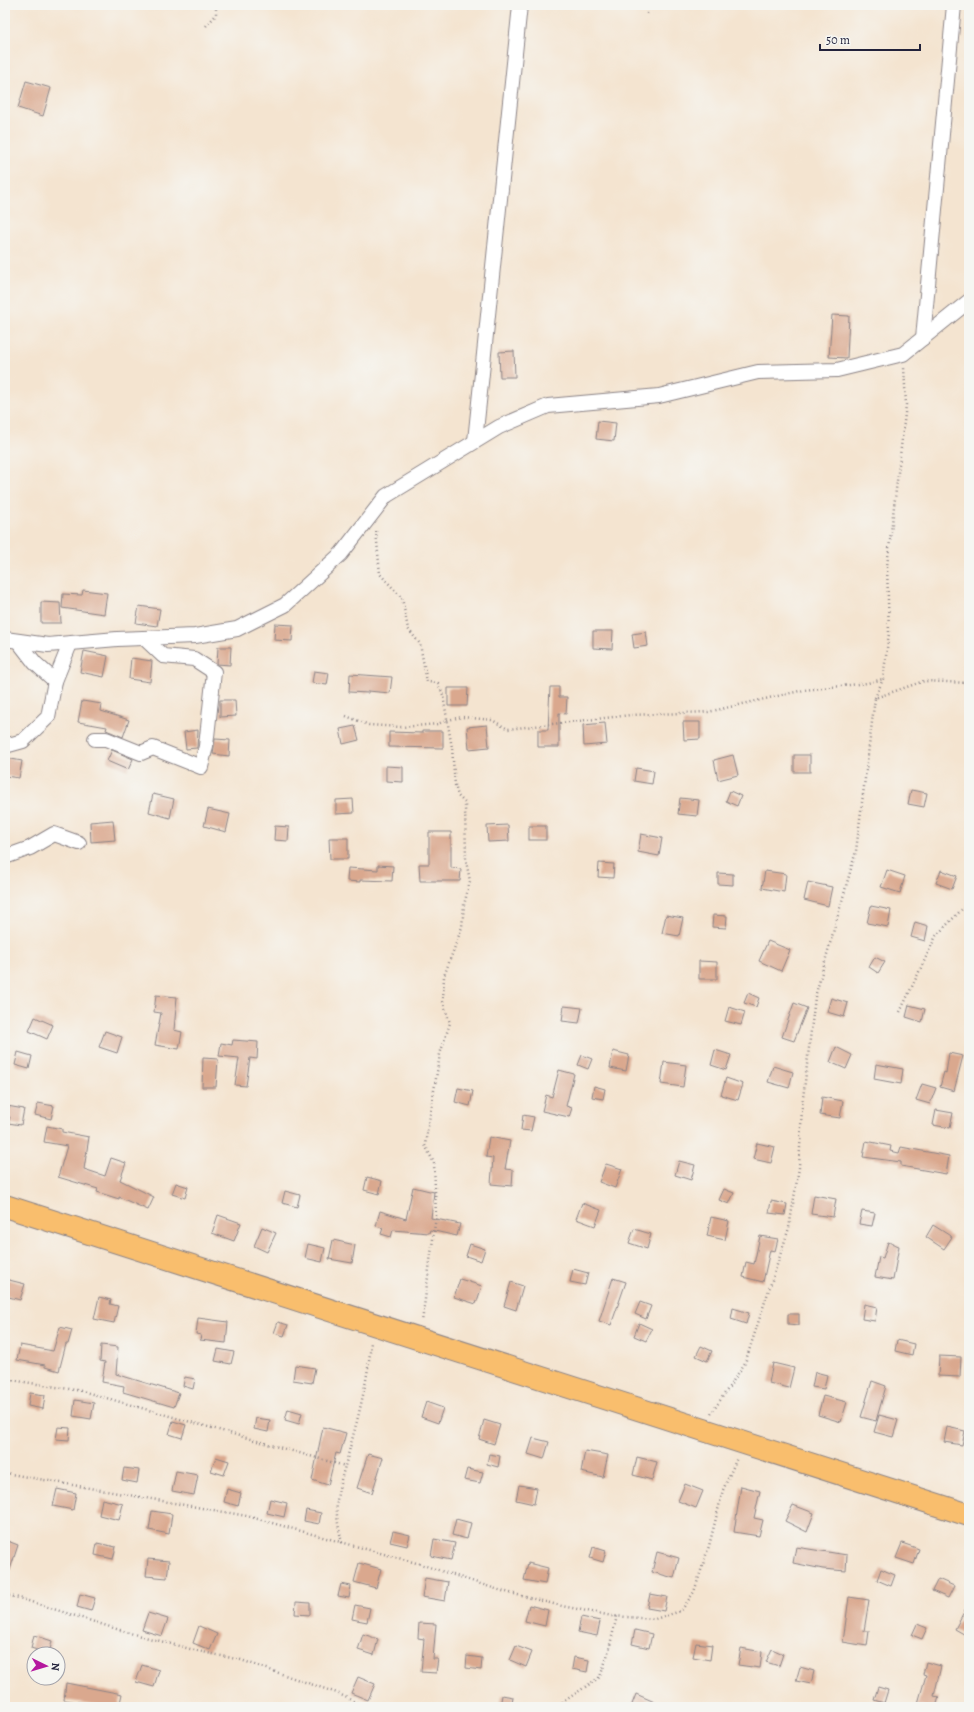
<svg xmlns="http://www.w3.org/2000/svg" width="974" height="1712" font-family="Alegreya,serif">
	<style>
		.building { fill: #daa88e }
		.lines { fill: none; stroke-linecap: round; stroke-linejoin: round }
		.street-casing { stroke: #8b8386; stroke-width: 16 }
		.highway-casing { stroke: #8b8386; stroke-width: 24 }
		.path { stroke: #8b8386; stroke-width: 2.5; stroke-dasharray: 1 3; stroke-linecap: butt }
		.street { stroke: #fff; stroke-width: 14 }
		.highway { stroke: #f9be6d; stroke-width: 22 }
	</style>
	<rect width="100%" height="100%" fill="#f6f6f2"/>
	<filter id="ink" filterUnits="userSpaceOnUse"><feTurbulence type="fractalNoise" baseFrequency=".025" numOctaves="2"/><feDisplacementMap in="SourceGraphic" scale="8" xChannelSelector="R" yChannelSelector="G"/><feConvolveMatrix kernelMatrix="1 2 1 2 8 2 1 2 1" color-interpolation-filters="sRGB"/></filter>
	<filter id="wash" filterUnits="userSpaceOnUse"><feTurbulence type="fractalNoise" baseFrequency=".012" numOctaves="4" result="noise"/><feDisplacementMap in="SourceGraphic" scale="16" xChannelSelector="R" yChannelSelector="G"/><feGaussianBlur stdDeviation="0.9" result="paint"/><feColorMatrix in="noise" values="0 0 0 0 0 0 0 0 0 0 0 0 0 0 0 0 0 1.4 0 .05"/><feComposite in="paint" operator="in"/></filter>
	<g filter="url(#wash)">
		<rect width="100%" height="100%" fill="#f4e4d0"/>
		<g id="blocks">
			<g class="building">
				<polygon points="26,81 51,88 43,116 18,108"/>
				<polygon points="832,315 849,316 847,358 829,357"/>
				<polygon points="514,351 515,377 500,377 499,352"/>
				<polygon points="598,421 616,423 614,441 596,439"/>
				<polygon points="83,590 107,593 104,614 62,608 63,594 82,595"/>
				<polygon points="41,602 60,603 61,623 41,623"/>
				<polygon points="139,606 160,609 157,626 136,623"/>
				<polygon points="275,624 293,625 292,641 274,640"/>
				<polygon points="593,631 613,631 612,649 593,648"/>
				<polygon points="646,632 648,646 634,648 632,634"/>
				<polygon points="218,647 231,647 230,665 217,664"/>
				<polygon points="84,651 108,656 104,677 80,672"/>
				<polygon points="131,658 152,661 150,682 129,679"/>
				<polygon points="314,671 329,673 327,685 312,683"/>
				<polygon points="350,674 392,677 390,693 368,691 368,693 349,692"/>
				<polygon points="550,687 559,687 559,697 567,697 566,714 559,713 559,747 538,747 538,730 548,730"/>
				<polygon points="448,688 468,688 467,706 448,706"/>
				<polygon points="220,700 235,700 236,716 220,717"/>
				<polygon points="82,701 102,704 101,711 129,720 123,737 106,730 107,727 78,722"/>
				<polygon points="683,722 700,722 700,739 684,740"/>
				<polygon points="605,723 607,744 584,746 583,725"/>
				<polygon points="487,725 489,747 469,749 467,727"/>
				<polygon points="355,726 359,740 343,744 340,729"/>
				<polygon points="198,730 197,748 186,749 184,732"/>
				<polygon points="422,731 443,731 443,748 389,747 389,732 422,733"/>
				<polygon points="215,739 230,740 229,756 213,754"/>
				<polygon points="112,750 133,759 128,770 107,761"/>
				<polygon points="733,755 738,775 718,780 714,760"/>
				<rect x="794" y="755" width="16" height="17"/>
				<polygon points="6,758 22,761 19,778 5,776"/>
				<polygon points="386,766 403,767 403,782 386,781"/>
				<polygon points="636,768 654,771 652,784 634,781"/>
				<polygon points="911,790 927,793 924,807 908,804"/>
				<polygon points="730,791 741,796 737,806 726,801"/>
				<polygon points="153,794 174,799 170,818 149,812"/>
				<polygon points="680,798 699,800 697,816 678,814"/>
				<polygon points="353,799 354,813 336,814 336,800"/>
				<polygon points="208,809 230,814 226,832 204,826"/>
				<polygon points="113,820 115,840 91,842 90,822"/>
				<polygon points="508,825 509,841 488,842 487,826"/>
				<polygon points="275,826 289,827 288,841 274,840"/>
				<rect x="529" y="826" width="17" height="14"/>
				<polygon points="429,832 451,832 451,868 461,869 460,881 420,881 419,864 429,864"/>
				<polygon points="641,834 662,838 659,856 638,852"/>
				<polygon points="329,838 348,838 348,859 330,859"/>
				<polygon points="599,863 614,864 613,878 598,877"/>
				<polygon points="378,865 393,866 392,881 360,880 360,882 347,881 348,868 378,870"/>
				<polygon points="887,870 905,876 900,893 881,887"/>
				<polygon points="941,870 957,876 952,889 936,883"/>
				<polygon points="765,871 786,874 784,892 762,888"/>
				<polygon points="718,873 733,874 733,885 718,884"/>
				<polygon points="808,882 832,887 828,906 804,900"/>
				<polygon points="871,906 891,910 888,927 867,923"/>
				<polygon points="666,915 683,918 679,936 662,933"/>
				<polygon points="713,915 727,916 726,928 712,927"/>
				<polygon points="915,922 928,926 925,941 911,937"/>
				<polygon points="768,941 790,950 781,971 759,961"/>
				<polygon points="875,957 885,962 878,973 869,967"/>
				<polygon points="699,961 717,962 717,979 699,979"/>
				<polygon points="748,993 759,998 756,1007 744,1003"/>
				<polygon points="156,995 177,997 174,1030 182,1032 179,1049 155,1045 161,1013 154,1012"/>
				<polygon points="831,998 848,1003 844,1017 827,1012"/>
				<polygon points="794,1003 807,1008 794,1041 782,1037"/>
				<polygon points="909,1005 925,1009 922,1022 906,1017"/>
				<polygon points="564,1006 582,1008 579,1023 562,1021"/>
				<polygon points="729,1007 745,1012 741,1025 725,1021"/>
				<polygon points="35,1017 53,1025 47,1039 29,1031"/>
				<polygon points="105,1031 122,1037 117,1053 99,1047"/>
				<polygon points="233,1040 258,1042 257,1059 250,1058 246,1086 235,1085 239,1058 219,1056 221,1043 232,1045"/>
				<polygon points="836,1047 852,1055 846,1069 830,1062"/>
				<polygon points="715,1050 731,1055 726,1070 711,1065"/>
				<polygon points="613,1051 629,1055 626,1071 610,1068"/>
				<polygon points="18,1052 32,1056 29,1069 15,1065"/>
				<polygon points="949,1053 963,1056 954,1091 940,1087 944,1072 946,1073"/>
				<polygon points="582,1055 592,1059 588,1069 578,1065"/>
				<polygon points="203,1058 218,1059 216,1087 202,1087"/>
				<polygon points="664,1062 686,1065 683,1087 661,1084"/>
				<polygon points="876,1064 903,1069 901,1084 874,1079"/>
				<polygon points="773,1066 793,1072 789,1088 768,1082"/>
				<polygon points="559,1070 574,1074 566,1106 572,1108 569,1117 542,1111 546,1095 552,1097"/>
				<polygon points="726,1078 743,1084 738,1100 721,1095"/>
				<polygon points="922,1084 936,1088 930,1104 916,1100"/>
				<polygon points="594,1086 605,1089 603,1099 592,1097"/>
				<polygon points="458,1088 473,1091 470,1106 455,1102"/>
				<polygon points="822,1097 843,1101 840,1118 820,1115"/>
				<polygon points="38,1103 54,1106 51,1119 35,1115"/>
				<polygon points="7,1106 24,1109 21,1125 8,1123 10,1117 5,1116"/>
				<polygon points="936,1110 953,1113 950,1128 933,1125"/>
				<polygon points="523,1115 534,1117 531,1131 521,1130"/>
				<polygon points="47,1126 62,1129 62,1132 89,1137 84,1169 105,1176 111,1158 126,1163 120,1180 154,1197 148,1210 119,1197 119,1199 97,1192 98,1189 58,1177 67,1146 44,1142"/>
				<polygon points="489,1137 510,1141 505,1169 513,1170 512,1186 491,1184 493,1158 486,1157"/>
				<polygon points="866,1141 891,1146 890,1151 899,1153 901,1147 949,1156 946,1174 901,1166 901,1162 863,1157"/>
				<polygon points="757,1143 775,1147 771,1163 753,1159"/>
				<polygon points="679,1161 695,1165 691,1180 675,1175"/>
				<polygon points="606,1164 622,1169 615,1188 599,1182"/>
				<polygon points="367,1177 382,1181 379,1194 364,1190"/>
				<polygon points="176,1183 188,1187 185,1198 172,1194"/>
				<polygon points="413,1187 434,1192 431,1218 460,1224 457,1236 430,1230 429,1233 393,1230 391,1237 381,1234 383,1228 376,1226 380,1211 406,1219"/>
				<polygon points="724,1189 734,1193 729,1204 719,1200"/>
				<polygon points="285,1191 300,1195 297,1207 282,1203"/>
				<polygon points="814,1195 836,1199 833,1217 811,1214"/>
				<polygon points="771,1201 787,1204 785,1215 769,1213"/>
				<polygon points="582,1203 601,1210 595,1226 576,1219"/>
				<polygon points="862,1211 875,1213 872,1226 859,1224"/>
				<polygon points="218,1215 241,1223 234,1241 212,1233"/>
				<polygon points="711,1217 729,1221 725,1240 707,1236"/>
				<polygon points="933,1225 952,1237 944,1249 926,1237"/>
				<polygon points="262,1227 276,1233 267,1252 254,1246"/>
				<polygon points="634,1229 651,1234 647,1249 629,1243"/>
				<polygon points="760,1236 778,1239 775,1251 770,1250 763,1282 743,1277 746,1262 754,1264"/>
				<polygon points="333,1240 355,1245 352,1263 329,1259"/>
				<polygon points="888,1242 899,1246 893,1280 875,1277 879,1257 883,1258"/>
				<polygon points="308,1244 325,1248 322,1262 305,1258"/>
				<polygon points="470,1244 485,1249 481,1261 466,1256"/>
				<polygon points="573,1269 588,1273 585,1285 570,1282"/>
				<polygon points="613,1278 626,1282 611,1325 599,1321"/>
				<polygon points="5,1279 25,1284 20,1300 5,1296"/>
				<polygon points="460,1279 482,1286 476,1304 454,1297"/>
				<polygon points="511,1282 523,1286 516,1310 504,1306"/>
				<polygon points="99,1297 111,1300 110,1304 118,1306 114,1323 94,1319"/>
				<polygon points="640,1302 651,1306 646,1319 635,1314"/>
				<polygon points="864,1304 877,1307 875,1321 862,1319"/>
				<polygon points="733,1308 749,1313 746,1324 731,1319"/>
				<polygon points="788,1314 799,1314 799,1325 788,1324"/>
				<polygon points="198,1318 228,1322 226,1343 200,1340 201,1335 196,1334"/>
				<polygon points="278,1322 288,1325 284,1336 274,1333"/>
				<polygon points="639,1323 652,1329 646,1341 634,1336"/>
				<polygon points="60,1327 72,1330 68,1344 66,1344 59,1371 45,1367 45,1365 17,1360 20,1345 53,1351"/>
				<polygon points="897,1340 914,1344 912,1355 895,1351"/>
				<polygon points="101,1345 118,1347 116,1374 179,1393 174,1407 123,1392 124,1386 102,1382 105,1362 100,1361"/>
				<polygon points="701,1346 712,1351 707,1361 696,1356"/>
				<polygon points="218,1349 234,1352 231,1364 215,1361"/>
				<polygon points="939,1356 961,1357 960,1377 938,1376"/>
				<polygon points="773,1363 794,1368 789,1388 769,1383"/>
				<polygon points="295,1365 315,1368 312,1383 293,1380"/>
				<polygon points="815,1372 827,1375 824,1389 812,1387"/>
				<polygon points="185,1377 195,1379 193,1389 183,1386"/>
				<polygon points="872,1381 886,1386 876,1421 861,1417"/>
				<polygon points="30,1393 45,1395 43,1409 28,1406"/>
				<polygon points="823,1396 847,1402 841,1422 818,1415"/>
				<polygon points="75,1400 94,1403 91,1419 73,1416"/>
				<polygon points="426,1402 443,1408 438,1423 421,1417"/>
				<polygon points="288,1409 302,1413 299,1424 285,1420"/>
				<polygon points="879,1415 898,1420 893,1437 874,1432"/>
				<polygon points="256,1418 270,1420 268,1432 254,1429"/>
				<polygon points="484,1420 500,1425 494,1444 479,1439"/>
				<polygon points="173,1421 186,1425 182,1438 169,1434"/>
				<polygon points="58,1427 70,1428 69,1440 56,1439"/>
				<polygon points="323,1427 346,1433 340,1454 336,1453 328,1485 312,1480"/>
				<polygon points="947,1427 965,1431 962,1445 944,1442"/>
				<polygon points="533,1438 549,1442 544,1459 528,1454"/>
				<polygon points="585,1451 608,1455 603,1477 581,1472"/>
				<polygon points="368,1454 383,1458 372,1493 357,1488"/>
				<polygon points="489,1454 500,1456 498,1467 487,1464"/>
				<polygon points="216,1457 229,1461 224,1475 211,1471"/>
				<polygon points="637,1457 657,1462 652,1480 633,1475"/>
				<polygon points="124,1468 139,1470 137,1483 122,1480"/>
				<polygon points="467,1469 483,1472 480,1483 464,1480"/>
				<polygon points="176,1471 198,1475 194,1495 172,1491"/>
				<polygon points="685,1484 703,1491 696,1508 678,1501"/>
				<polygon points="519,1485 537,1488 534,1504 516,1500"/>
				<polygon points="741,1486 760,1491 754,1518 763,1520 759,1536 734,1532"/>
				<polygon points="57,1489 76,1493 73,1510 53,1506"/>
				<polygon points="227,1489 241,1493 238,1506 224,1502"/>
				<polygon points="102,1499 123,1504 119,1520 99,1515"/>
				<polygon points="270,1499 287,1503 284,1517 267,1513"/>
				<polygon points="793,1505 814,1513 807,1532 785,1521"/>
				<polygon points="306,1510 321,1513 319,1524 304,1521"/>
				<polygon points="152,1511 172,1514 169,1534 149,1530"/>
				<polygon points="456,1519 471,1523 467,1539 452,1535"/>
				<polygon points="393,1531 410,1535 407,1546 390,1542"/>
				<polygon points="434,1539 455,1543 451,1560 431,1556"/>
				<polygon points="5,1540 18,1545 7,1579 5,1579"/>
				<polygon points="97,1543 116,1547 113,1559 95,1555"/>
				<polygon points="902,1543 919,1549 914,1564 896,1558"/>
				<polygon points="593,1547 606,1551 603,1562 590,1558"/>
				<polygon points="796,1547 847,1555 846,1571 823,1569 793,1563"/>
				<polygon points="657,1552 679,1558 674,1578 652,1572"/>
				<polygon points="148,1559 169,1561 167,1578 146,1576"/>
				<polygon points="359,1563 381,1569 376,1588 354,1582"/>
				<polygon points="528,1563 548,1568 545,1584 524,1580"/>
				<polygon points="881,1569 895,1575 891,1586 877,1580"/>
				<polygon points="425,1578 448,1582 445,1601 422,1597"/>
				<polygon points="938,1579 954,1586 948,1598 932,1591"/>
				<polygon points="341,1584 351,1586 349,1598 338,1596"/>
				<polygon points="80,1594 95,1598 91,1611 77,1607"/>
				<polygon points="650,1594 667,1597 664,1611 647,1608"/>
				<polygon points="849,1597 869,1600 864,1631 869,1631 867,1646 843,1642"/>
				<polygon points="296,1602 310,1603 310,1615 295,1614"/>
				<polygon points="969,1602 969,1637 955,1629"/>
				<polygon points="355,1605 370,1608 367,1622 352,1619"/>
				<polygon points="529,1605 548,1610 545,1626 525,1621"/>
				<polygon points="148,1613 168,1619 162,1636 142,1630"/>
				<polygon points="581,1617 600,1621 597,1636 578,1632"/>
				<polygon points="419,1623 436,1624 433,1659 438,1659 436,1673 421,1672 424,1639 418,1638"/>
				<polygon points="917,1624 927,1628 922,1639 912,1635"/>
				<polygon points="199,1626 217,1634 210,1650 193,1643"/>
				<polygon points="635,1630 652,1634 649,1648 632,1644"/>
				<polygon points="363,1634 378,1639 374,1655 358,1650"/>
				<polygon points="34,1635 52,1641 49,1654 31,1648"/>
				<polygon points="696,1643 712,1645 710,1660 693,1657"/>
				<polygon points="516,1646 532,1652 526,1667 510,1660"/>
				<polygon points="741,1648 762,1652 760,1668 738,1665"/>
				<polygon points="772,1649 783,1654 779,1666 766,1662"/>
				<polygon points="467,1656 482,1658 481,1670 466,1668"/>
				<polygon points="574,1657 589,1660 587,1672 572,1669"/>
				<polygon points="926,1662 941,1666 934,1696 939,1697 936,1707 917,1707 926,1675 923,1674"/>
				<polygon points="142,1665 159,1670 154,1687 136,1682"/>
				<polygon points="800,1667 814,1671 811,1684 796,1681"/>
				<polygon points="358,1677 375,1684 368,1700 351,1693"/>
				<polygon points="66,1683 122,1694 119,1707 99,1707 99,1705 64,1700"/>
				<polygon points="878,1687 888,1690 884,1703 874,1700"/>
				<polygon points="636,1694 666,1707 631,1707"/>
				<polygon points="502,1695 513,1697 511,1707 500,1707"/>
			</g>
		</g>
	</g>
	<g filter="url(#ink)">
		<use href="#blocks" fill-opacity="0" stroke="#8b8386" stroke-width="1"/>
		<g class="lines">
			<defs>
				<g id="street">
					<polyline points="923,338 954,5"/>
					<polyline points="475,441 520,5"/>
					<polyline points="5,639 48,645 117,639 195,636 237,629 285,605 341,554 386,496 499,427 548,406 659,396 758,372 837,370 903,354 969,301"/>
					<polyline points="18,641 35,663 55,681"/>
					<polyline points="95,739 106,739 141,753 153,748 201,767 206,746 214,672 194,659 163,656 144,638"/>
					<polyline points="5,746 23,741 48,717 55,681 70,644"/>
					<polyline points="5,857 30,848 54,834 79,843"/>
				</g>
				<polyline id="highway" points="5,1206 969,1515"/>
			</defs>
			<use href="#street" class="street-casing"/>
			<use href="#highway" class="highway-casing"/>
			<g class="path">
				<polyline points="647,14 648,5"/>
				<polyline points="206,26 216,15 216,5"/>
				<polyline points="376,531 380,574 402,598 408,629 420,644 427,682 438,683 443,695 452,748 455,785 458,796 465,803 466,861 470,881 464,905 462,927 444,976 443,1002 450,1023 440,1054 425,1145 434,1163 436,1216 422,1322"/>
				<polyline points="875,698 883,679 889,633 887,566 906,405 904,367"/>
				<polyline points="346,716 369,725 402,727 438,724 447,720 462,717 492,720 508,729 631,715 708,712 804,690 868,683 883,679"/>
				<polyline points="900,1012 936,936 969,902"/>
				<path d="M5 1379 82 1391 345 1466C356 1425 368 1384 371 1341"/>
				<polyline points="711,1414 745,1363 789,1228 799,1168 802,1107 815,997 856,851 875,698 924,681 969,683"/>
				<polyline points="5,1473 247,1516 420,1564 502,1591 562,1606 612,1616 655,1619 681,1611 694,1592 709,1546 723,1490 737,1458"/>
				<path d="M342 1543C334 1509 335 1499 345 1466"/>
				<polyline points="5,1595 19,1598 126,1632 198,1651 241,1660 337,1693 365,1707"/>
				<polyline points="561,1707 563,1702 600,1677 607,1657 617,1616"/>
			</g>
			<use href="#street" class="street"/>
			<use href="#highway" class="highway"/>
		</g>
	</g>
	<rect width="974" height="1712" fill="none" stroke="#f6f6f2" stroke-width="20"/>
	<g transform="translate(46 1666) rotate(95)"><circle r="19" fill="#f6f6f2" stroke="#a1a1a9"/>
	<path d="M0-3L7 15L0 10L-7 15Z" fill="#b5179e"/>
	<text y="-6" font-size="11" font-weight="bold" text-anchor="middle" fill="#22223b">N</text>
	</g>
	<path d="M820 44v6h100v-6" fill="none" stroke="#22223b" stroke-width="2"/>
	<text x="826" y="44" font-size="12" fill="#22223b" stroke="#f6f6f2" stroke-width="3" paint-order="stroke">50 m</text>
</svg>
